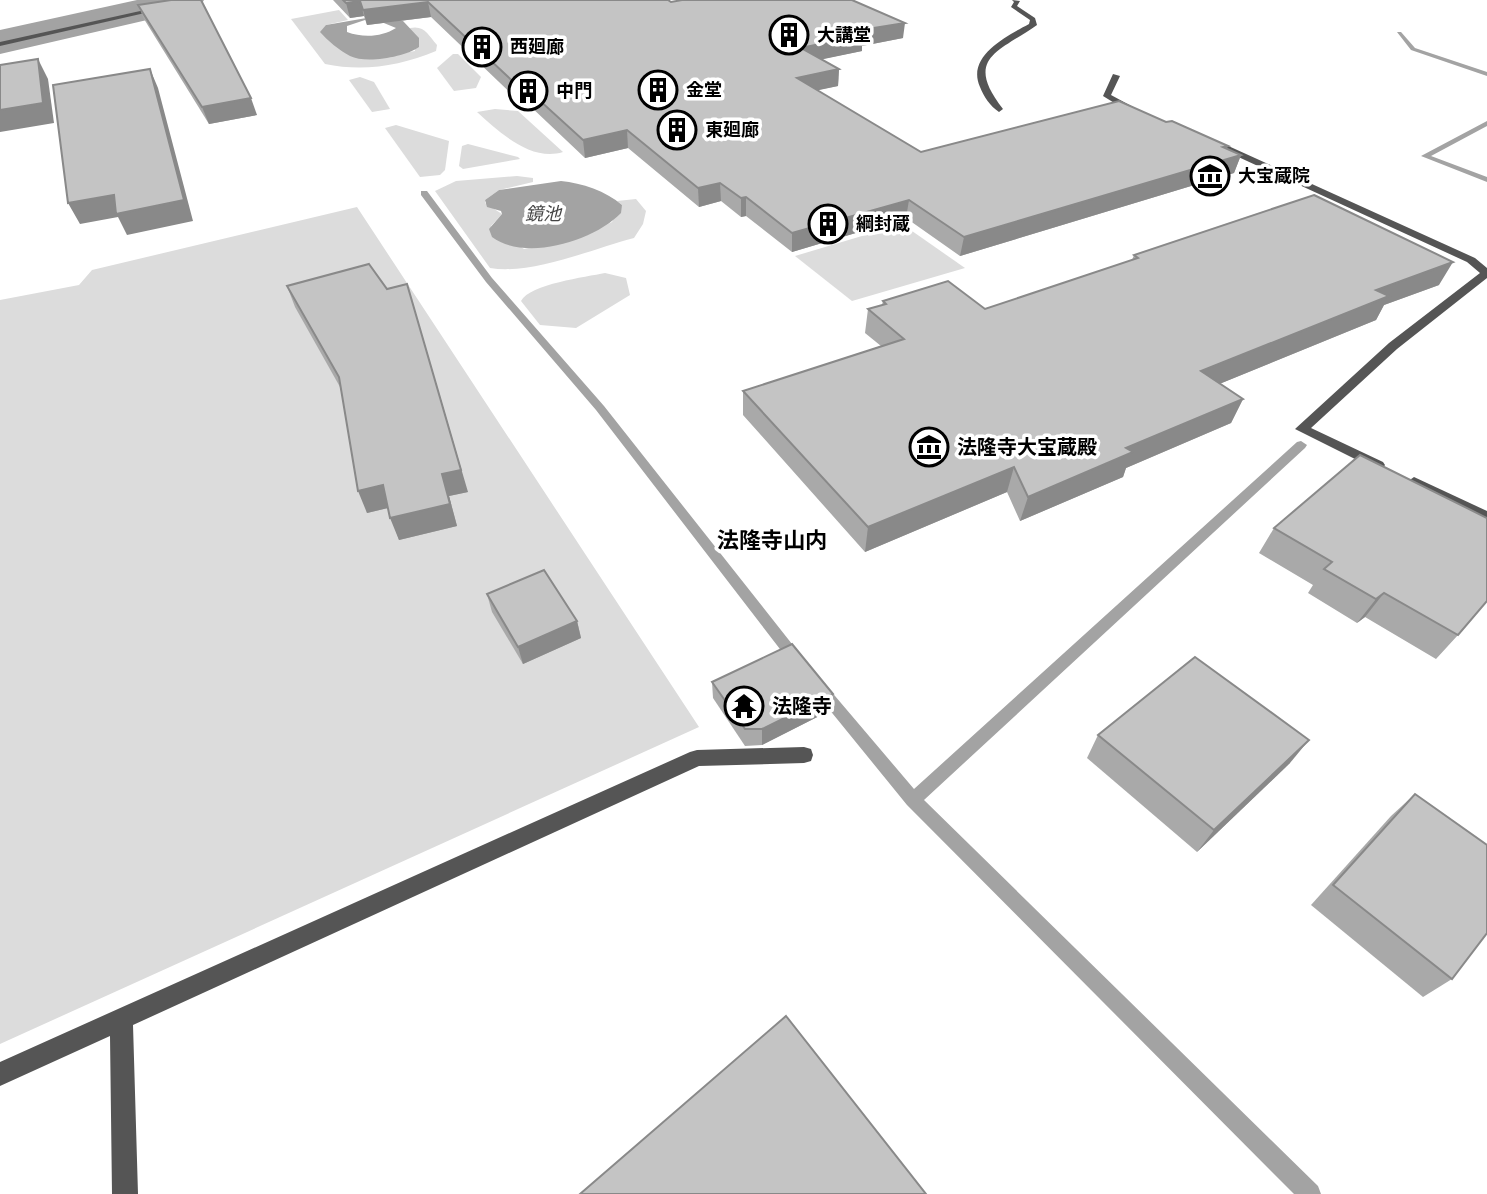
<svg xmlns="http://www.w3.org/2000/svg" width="1487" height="1194" font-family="Lato,'Noto Sans JP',sans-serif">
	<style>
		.green { fill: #dcdcdc }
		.water { fill: #a3a3a3; fill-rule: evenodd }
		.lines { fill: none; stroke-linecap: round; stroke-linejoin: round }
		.stream { fill: #a3a3a3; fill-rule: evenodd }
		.river { fill: #a3a3a3; fill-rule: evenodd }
		.street { fill: #555; fill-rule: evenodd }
		.wall { fill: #a9a9a9 }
		.shaded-wall { fill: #898989 }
		.building { fill: #c4c4c4; stroke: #898989; stroke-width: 2 }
		.labels { text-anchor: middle; stroke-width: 7; stroke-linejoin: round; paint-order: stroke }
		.far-poi-label { font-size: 18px; font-weight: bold; fill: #000; stroke: #fff; text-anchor: start }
		.far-water-label { font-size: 18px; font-style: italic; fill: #444; stroke: #fff }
		.poi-label { font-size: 20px; font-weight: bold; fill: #000; stroke: #fff; text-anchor: start }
		.neighbourhood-label { font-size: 22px; font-weight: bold; fill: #000; stroke: #fff }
	</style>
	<rect width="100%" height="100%" fill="#fff"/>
	<g class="green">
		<path d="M339 10 348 20 326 25 364 59 415 51 410 28C425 25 428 35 437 45L436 51C400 66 363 72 325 64L291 19Z"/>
		<polygon points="453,54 458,54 481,77 476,88 454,91 437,68"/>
		<polygon points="360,77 374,82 390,109 372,112 349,80"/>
		<path d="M495 109 518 111 563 152C531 162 499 132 477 112Z"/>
		<polygon points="396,125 449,141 445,170 440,175 420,177 385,128"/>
		<polygon points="468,144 518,157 520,159 463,169 459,166 462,146"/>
		<path d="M517 176 533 178V182L499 190 485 200V203L502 214 491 226 524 249 585 235 612 222 622 205 617 201 636 199 646 211 643 224 634 238C592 249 533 275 490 268L435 191 456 181Z"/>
		<polygon points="357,207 699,727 0,1044 0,300 79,285 92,270"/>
		<polygon points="902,224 965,268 852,301 795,256"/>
		<path d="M605 273 626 278 630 295 576 328 540 325 521 301C530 284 586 277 605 273Z"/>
	</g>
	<g class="water">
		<path d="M378 16 403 21 419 38V47C405 57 366 64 350 56 340 51 327 40 320 32L326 25ZM365 20 379 21 396 28C382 37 363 38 347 32V26Z"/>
		<path d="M561 181C582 183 606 191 622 205L621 213C594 241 526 262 492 237L489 229 502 214 501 211 487 207 485 200 499 190Z"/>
	</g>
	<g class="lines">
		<g class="stream">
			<polygon points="1397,32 1401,32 1415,48 1487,72 1487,76 1411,50"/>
			<polygon points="1487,121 1487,126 1431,156 1487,177 1487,182 1421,156"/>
			<polygon points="421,191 427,191 492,278 604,406 803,658 805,662 803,666 793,666 596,410 486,282 421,195"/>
			<polygon points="1301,441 1307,445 1305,448 924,800 1318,1186 1321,1194 1294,1194 907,805 811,687 814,683 819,681 824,683 914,789 1297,442"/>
		</g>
		<polygon class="river" points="137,0 204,0 199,8 0,54 0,30"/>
		<g class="street">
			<polygon points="190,0 202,0 0,46 0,42"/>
			<path d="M1012 0 1020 1 1017 6 1035 18 1037 25C999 52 963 58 1003 109L999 112C990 106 984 97 980 87 966 56 1007 36 1029 24L1030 20 1011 7 1014 2Z"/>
			<polygon points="1113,74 1120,76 1111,95 1135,108 1135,112 1129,112 1103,96"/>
			<polygon points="1224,144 1475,258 1487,268 1487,278 1397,349 1311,428 1383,462 1385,465 1383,468 1373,468 1295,429 1389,343 1480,273 1467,262 1221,149 1221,145"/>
			<polygon points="1414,477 1487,511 1487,522 1409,485 1407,482"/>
			<polygon points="804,747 811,749 813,755 811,761 804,763 699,766 133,1025 138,1194 112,1194 110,1036 0,1086 0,1062 690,752 697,750"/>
		</g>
	</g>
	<g class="wall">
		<polygon points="333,0 668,0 671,2 903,38 862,46 862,51 822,59 839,69 838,86 817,90 921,152 1227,149 1241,155 1234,173 960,256 906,218 792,252 746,216 741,217 721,201 699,207 628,148 585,158 529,105 524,106 431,17 367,25 364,16 350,18"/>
		<polygon points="138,5 257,115 209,124 144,19"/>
		<polygon points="1134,255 1439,285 1384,305 1376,320 1219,384 1243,399 1231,423 1126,468 1123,477 1020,521 1007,492 865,552 743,415 743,391 881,346 865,333 868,309 882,305 883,301 985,309 1132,260"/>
		<polygon points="287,286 468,492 449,496 457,526 399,540 388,508 367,513 340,387 295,307"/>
		<polygon points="1274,528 1458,635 1436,659 1365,617 1357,623 1308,593 1313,585 1259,553"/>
		<polygon points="487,594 577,621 581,638 523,664 492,612"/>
		<polygon points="712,682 831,710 762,745 745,746 713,698"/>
		<polygon points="1098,735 1290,763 1197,852 1087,758"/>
		<polygon points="1415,794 1452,979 1423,997 1311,905 1391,816"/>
	</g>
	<g class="shaded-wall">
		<polygon points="360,1 364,16 350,18 346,3"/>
		<polygon points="428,2 431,17 367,25 363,10"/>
		<polygon points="905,23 903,38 862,46 862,51 800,64 801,48 855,31"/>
		<polygon points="38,59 48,79 54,123 0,132 0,110"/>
		<polygon points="150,69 158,88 193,221 127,235 118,217 80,224 68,203 114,195"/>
		<polygon points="839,69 838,86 796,95 797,78"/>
		<polygon points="526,88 529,105 524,106 521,89"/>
		<polygon points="251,98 257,115 209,124 202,107"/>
		<polygon points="627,130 628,148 585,158 583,140"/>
		<polygon points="1228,146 1222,161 1241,155 1234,173 960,256 964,237"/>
		<polygon points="720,183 721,201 699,207 698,188"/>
		<polygon points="746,197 746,216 741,217 741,198"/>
		<polygon points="909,200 906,218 792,252 792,233"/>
		<polygon points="1453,262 1439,285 1384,305 1376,320 1190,396 1201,371 1376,290"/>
		<polygon points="407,284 468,492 449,496 457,526 399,540 390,518 442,474"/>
		<polygon points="1243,399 1231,423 1126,468 1123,477 1020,521 1028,497 1126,448"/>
		<polygon points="1014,467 1007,492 865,552 868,527"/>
		<polygon points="383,485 392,507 367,513 358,491"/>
		<polygon points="1384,593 1365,617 1357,623 1376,599"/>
		<polygon points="577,621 581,638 523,664 518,647"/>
		<polygon points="833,694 831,710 762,745 762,729"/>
		<polygon points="1309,740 1290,763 1197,852 1214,830"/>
	</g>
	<g class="building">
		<polygon points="171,0 201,0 251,98 202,107 138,5"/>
		<polygon points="343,0 668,0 671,2 682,0 852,0 905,23 855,31 863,35 801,48 839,69 797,78 921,152 1119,101 1166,122 1172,121 1228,146 1223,147 1241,155 964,237 909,200 792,233 746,197 741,198 720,183 698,188 627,130 583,140 526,88 521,89 428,2 363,10 360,1 346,3"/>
		<polygon points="38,59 43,103 0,110 0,65"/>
		<polygon points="150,69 184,200 116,214 114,195 68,203 53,85"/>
		<polygon points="1314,195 1453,262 1376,290 1389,296 1201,371 1243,399 1126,448 1133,452 1028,497 1014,467 868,527 743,391 904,339 868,309 886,304 883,301 948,281 985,309 1138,258 1134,255"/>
		<polygon points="369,264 387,289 407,284 461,470 442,474 450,504 390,518 383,485 358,491 339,377 287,286"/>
		<polygon points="1360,455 1487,518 1487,601 1458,635 1384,593 1376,599 1324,569 1332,562 1274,528"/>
		<polygon points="544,570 577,621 518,647 487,594"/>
		<polygon points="792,644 833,694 762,729 745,729 712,682"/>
		<polygon points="1195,657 1309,740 1214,830 1098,735"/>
		<polygon points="1415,794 1487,845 1487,933 1452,979 1333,885"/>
		<polygon points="786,1016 926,1194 580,1194"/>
	</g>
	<defs>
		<symbol id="building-ring" viewBox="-11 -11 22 22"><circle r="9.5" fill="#fff" stroke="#000" stroke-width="1.5"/><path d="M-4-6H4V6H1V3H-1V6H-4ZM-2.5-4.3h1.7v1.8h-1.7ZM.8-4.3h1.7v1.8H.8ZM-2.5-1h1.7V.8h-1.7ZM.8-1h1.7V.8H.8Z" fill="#000"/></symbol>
		<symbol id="museum-ring" viewBox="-11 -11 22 22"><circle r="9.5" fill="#fff" stroke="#000" stroke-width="1.5"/><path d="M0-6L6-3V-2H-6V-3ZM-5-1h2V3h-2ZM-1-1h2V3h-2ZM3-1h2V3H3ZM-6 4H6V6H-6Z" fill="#000"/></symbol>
		<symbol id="temple-ring" viewBox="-11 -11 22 22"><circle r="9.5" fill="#fff" stroke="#000" stroke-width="1.5"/><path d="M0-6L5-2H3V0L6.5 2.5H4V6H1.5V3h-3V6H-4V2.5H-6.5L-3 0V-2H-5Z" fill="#000"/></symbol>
	</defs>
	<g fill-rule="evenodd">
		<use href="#building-ring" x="767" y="13" width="44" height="44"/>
		<use href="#building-ring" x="460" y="25" width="44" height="44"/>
		<use href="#building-ring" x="636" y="68" width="44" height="44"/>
		<use href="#building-ring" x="506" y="69" width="44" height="44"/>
		<use href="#building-ring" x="655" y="108" width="44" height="44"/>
		<use href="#museum-ring" x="1188" y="154" width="44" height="44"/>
		<use href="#building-ring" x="806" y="202" width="44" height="44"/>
		<use href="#museum-ring" x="907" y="425" width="44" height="44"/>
		<use href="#temple-ring" x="722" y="684" width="44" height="44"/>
	</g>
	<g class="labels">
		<g class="far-poi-label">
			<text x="817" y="41">大講堂</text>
			<text x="510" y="53">西廻廊</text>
			<text x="686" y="96">金堂</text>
			<text x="556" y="97">中門</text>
			<text x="705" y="136">東廻廊</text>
			<text x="1238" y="182">大宝蔵院</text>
			<text x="856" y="230">綱封蔵</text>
		</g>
		<g class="far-water-label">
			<text x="543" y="220">鏡池</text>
		</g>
		<g class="poi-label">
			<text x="957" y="454">法隆寺大宝蔵殿</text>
			<text x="772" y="713">法隆寺</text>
		</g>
		<g class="neighbourhood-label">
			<text x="772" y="548">法隆寺山内</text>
		</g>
	</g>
</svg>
